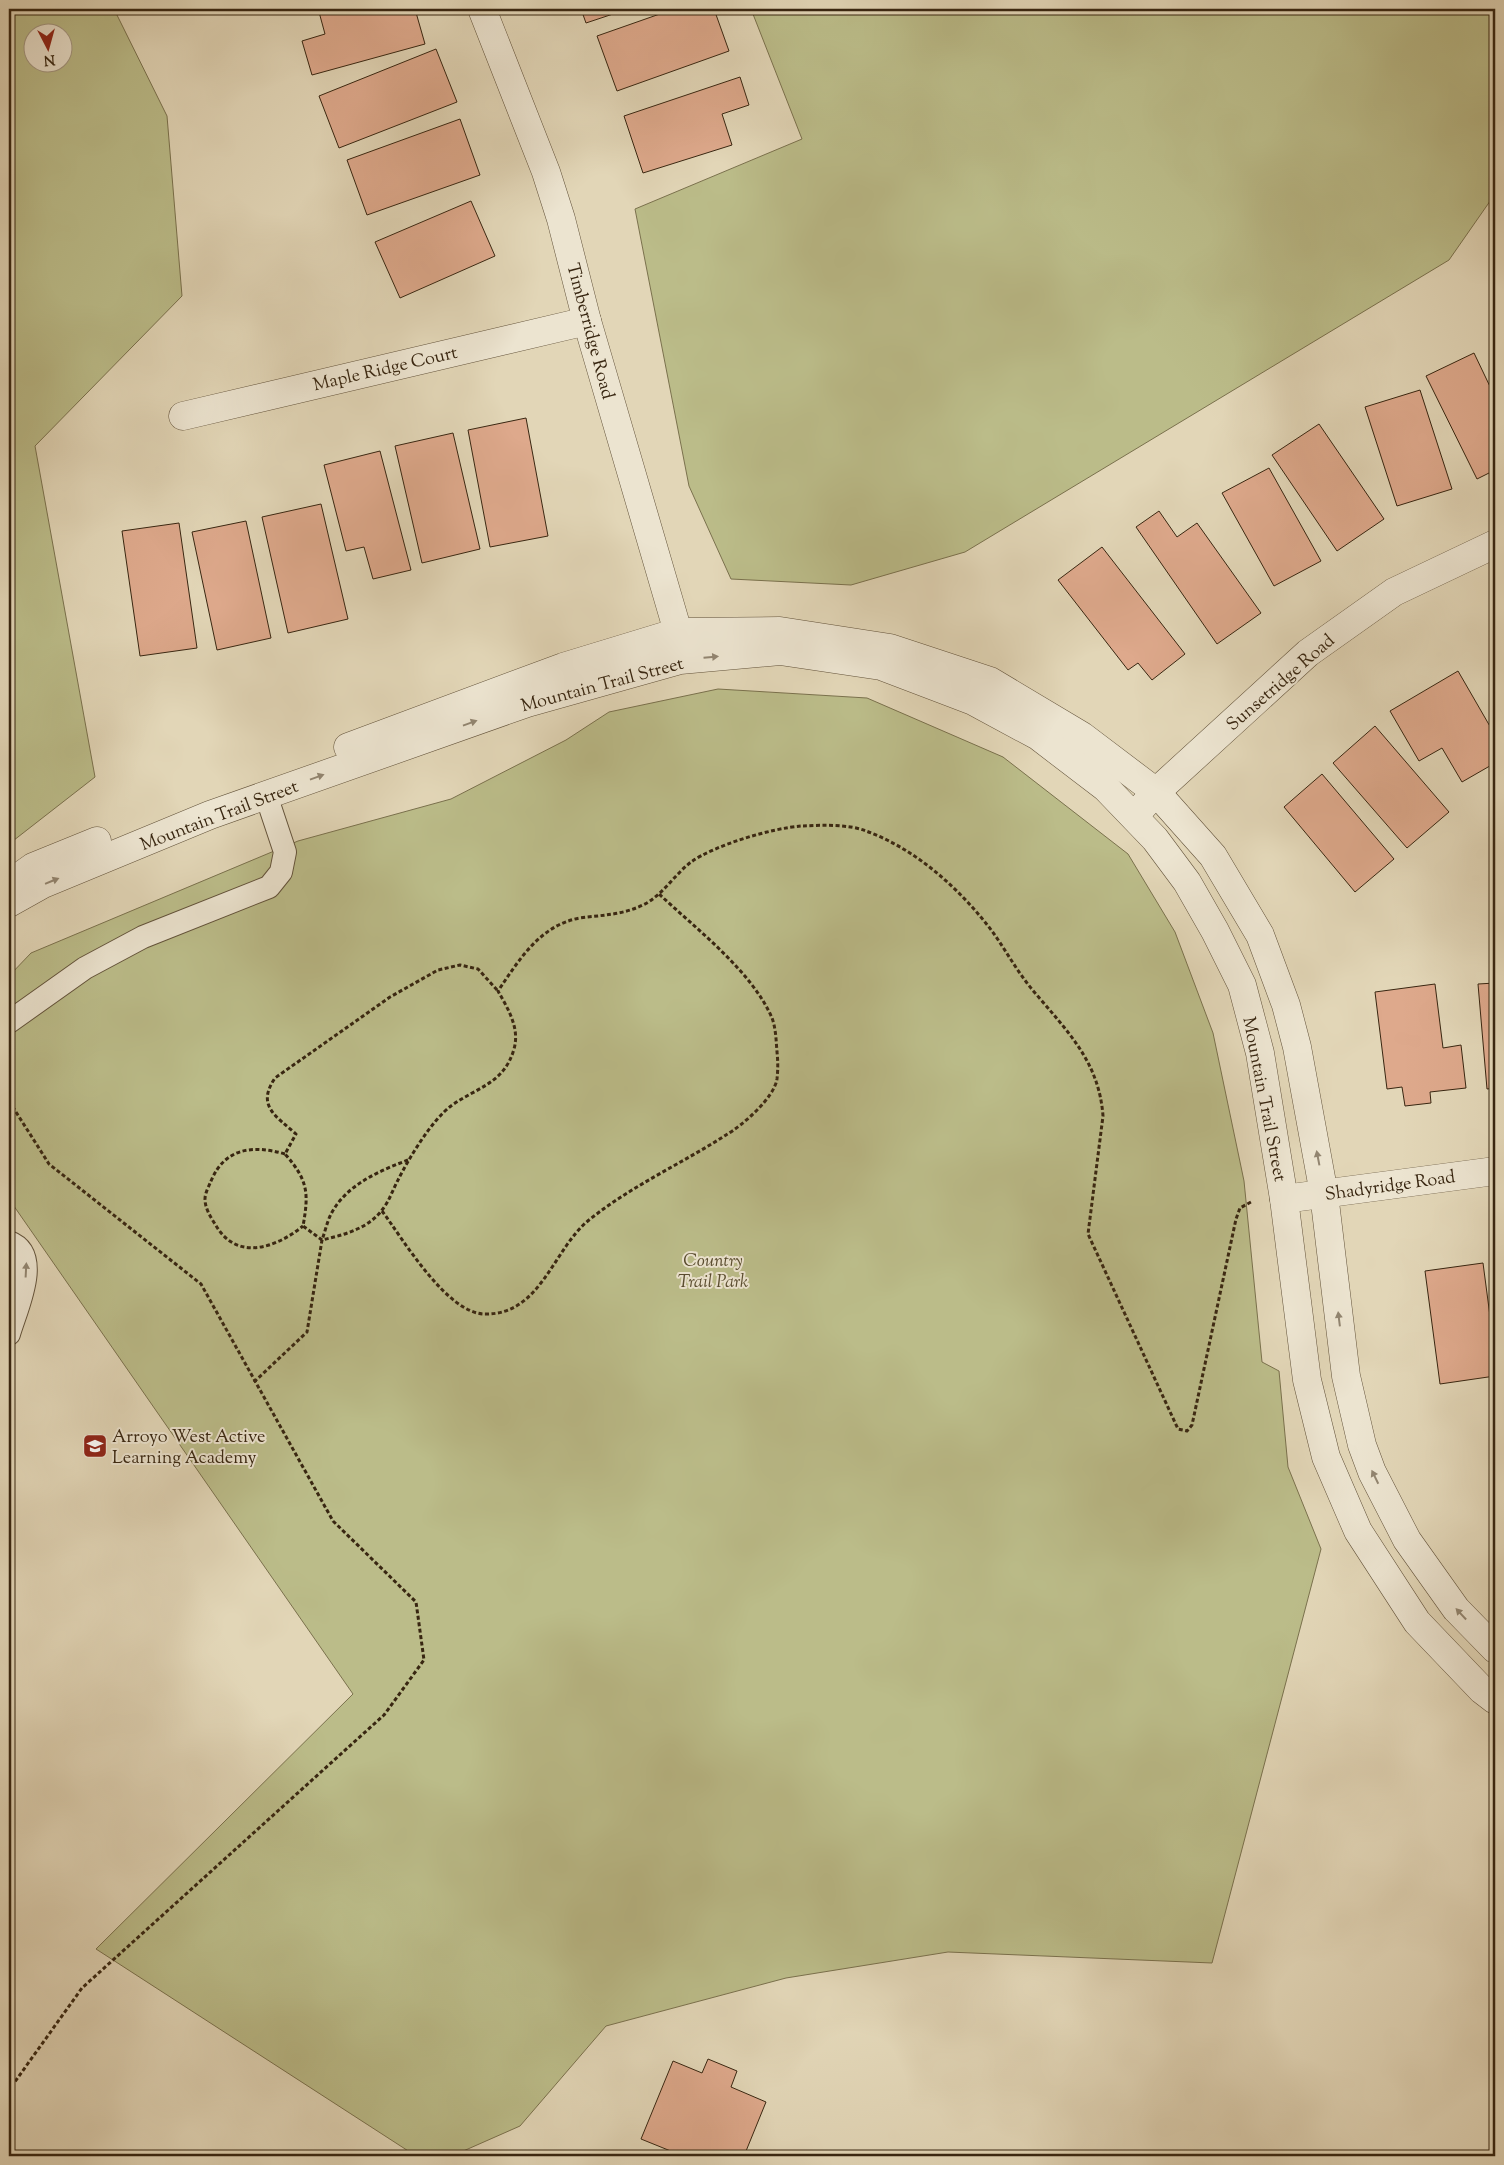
<svg xmlns="http://www.w3.org/2000/svg" width="1504" height="2165" font-family="'Sorts Mill Goudy',serif">
	<style>
		.green { fill: #bbbc89; stroke: #7a714d; fill-rule: evenodd }
		.building { fill: #dea98c; stroke: #382611 }
		.lines { fill: none; stroke-linecap: round; stroke-linejoin: round }
		.service-casing { stroke: #62523a; stroke-width: 24 }
		.minor-casing { stroke: #62523a; stroke-width: 29 }
		.tertiary-casing { stroke: #62523a; stroke-width: 29 }
		.path { stroke: #382611; stroke-width: 3; stroke-dasharray: 4 2.5; stroke-linecap: butt }
		.service { stroke: #ece4d0; stroke-width: 22 }
		.minor { stroke: #ece4d0; stroke-width: 28 }
		.tertiary { stroke: #ece4d0; stroke-width: 28 }
		.oneway { fill: #928570 }
		.labels { text-anchor: middle; stroke-width: 4; stroke-linejoin: round; paint-order: stroke }
		.street-label { font-size: 18px; fill: #382611; stroke: #ece4d0 }
		.park-label { font-size: 18px; font-style: italic; fill: #594c2f; stroke: #ece4d0 }
		.poi-label { font-size: 18px; fill: #382611; stroke: #ece4d0; text-anchor: start }
	</style>
	<rect width="100%" height="100%" fill="#e2d6b7"/>
	<filter id="stains"><feTurbulence type="fractalNoise" baseFrequency=".004" numOctaves="4"/><feColorMatrix values="0 0 0 0 .2 0 0 0 0 .09 0 0 0 0 .02 0 0 0 .5 -.17"/></filter>
	<radialGradient id="worn" r=".72"><stop offset=".6" stop-color="#630" stop-opacity="0"/><stop offset="1" stop-color="#630" stop-opacity=".3"/></radialGradient>
	<g class="green">
		<path d="M9 9H114L167 116 182 296 35 446 95 777 9 844ZM32 32H62V62H32Z"/>
		<polygon points="751,9 1495,9 1495,194 1449,260 965,552 851,585 731,579 689,486 635,209 802,139"/>
		<polygon points="718,689 867,698 1003,757 1128,854 1175,932 1213,1033 1244,1181 1262,1362 1279,1371 1288,1467 1321,1549 1212,1963 948,1952 786,1978 606,2026 520,2126 452,2156 416,2156 96,1949 353,1694 9,1199 9,976 31,953 298,841 451,799 566,740 609,712"/>
	</g>
	<g class="building">
		<polygon points="330,9 415,9 425,44 312,75 302,41 325,34 319,12"/>
		<polygon points="581,9 628,9 586,23"/>
		<polygon points="674,9 714,9 729,51 617,91 597,36"/>
		<polygon points="436,49 457,102 339,148 319,96"/>
		<polygon points="740,77 749,105 722,114 732,145 643,173 624,116"/>
		<polygon points="460,119 480,175 367,215 347,160"/>
		<polygon points="471,201 495,256 400,298 375,242"/>
		<polygon points="1474,353 1495,397 1495,470 1477,479 1426,376"/>
		<polygon points="1420,390 1452,489 1397,506 1365,407"/>
		<polygon points="526,418 548,536 490,547 468,430"/>
		<polygon points="1319,424 1384,519 1337,551 1272,455"/>
		<polygon points="453,433 480,549 422,563 395,446"/>
		<polygon points="380,451 411,570 373,579 364,547 346,551 324,465"/>
		<polygon points="1269,468 1321,561 1274,586 1222,493"/>
		<polygon points="321,504 348,619 288,633 262,517"/>
		<polygon points="1159,511 1177,537 1197,523 1261,613 1217,644 1136,527"/>
		<polygon points="246,521 271,638 217,650 192,532"/>
		<polygon points="179,523 197,648 140,656 122,531"/>
		<polygon points="1102,547 1185,654 1152,680 1138,663 1128,670 1058,580"/>
		<polygon points="1458,671 1495,735 1495,763 1462,782 1442,748 1419,761 1390,711"/>
		<polygon points="1375,726 1449,812 1407,848 1333,763"/>
		<polygon points="1322,774 1394,859 1355,892 1284,807"/>
		<polygon points="1495,983 1495,1088 1487,1089 1478,984"/>
		<polygon points="1435,984 1443,1048 1461,1045 1466,1088 1430,1092 1431,1103 1405,1106 1402,1087 1387,1089 1375,992"/>
		<polygon points="1483,1263 1495,1354 1495,1376 1440,1384 1425,1271"/>
		<polygon points="708,2059 737,2071 731,2087 766,2102 744,2156 683,2156 641,2139 673,2061 702,2073"/>
	</g>
	<g class="lines">
		<defs>
			<g id="service">
				<polyline points="9,1022 85,968 143,937 269,887 281,872 285,852 266,795"/>
				<path d="M9 1242C43 1255 16 1309 9 1334"/>
			</g>
			<g id="minor">
				<polyline points="482,9 546,172 561,219 587,321 678,632 680,656"/>
				<polyline points="183,416 587,321"/>
				<polyline points="1134,816 1156,792 1308,653 1394,592 1495,544"/>
				<polyline points="1284,1199 1495,1171"/>
			</g>
			<g id="tertiary">
				<polyline points="348,747 563,667 678,632 780,631 890,648 990,681 1082,736 1156,792 1213,856 1260,935 1286,1005 1297,1047 1324,1194 1346,1376 1362,1445 1372,1472 1407,1540 1456,1609 1495,1649"/>
				<polyline points="9,884 33,867 97,841"/>
				<polyline points="9,903 43,884 210,815 527,703 680,660 780,651 881,666 973,701 1038,736 1106,788 1155,839 1187,882 1215,931 1242,985 1260,1053 1284,1199 1307,1380 1326,1457 1358,1531 1417,1622 1482,1690 1495,1700"/>
			</g>
		</defs>
		<use href="#service" class="service-casing"/>
		<use href="#minor" class="minor-casing"/>
		<use href="#tertiary" class="tertiary-casing"/>
		<g class="path">
			<polyline points="9,1101 49,1164 201,1284 333,1521 416,1602 424,1660 384,1715 82,1988 9,2090"/>
			<path d="M285 1154C254 1145 225 1147 211 1181 209 1186 205 1193 205 1199 205 1208 210 1216 215 1224 236 1262 276 1248 303 1226"/>
			<path d="M408 1160C379 1171 346 1185 331 1214 327 1222 325 1232 322 1240L303 1226C309 1193 308 1180 285 1154L296 1134C276 1116 256 1106 275 1078L390 997 438 970 460 965 478 969 498 991"/>
			<path d="M382 1211C403 1239 447 1314 485 1314 541 1315 553 1249 589 1220 631 1186 681 1164 726 1135 743 1125 774 1098 777 1079 778 1070 778 1061 777 1052 776 1040 776 1029 772 1018 752 971 695 928 658 893"/>
			<path d="M254 1382 307 1332 322 1240C343 1235 368 1229 382 1210 389 1202 393 1189 398 1180 409 1158 432 1120 451 1106 477 1087 504 1084 514 1049 520 1028 508 1009 498 991 519 960 540 925 580 918 602 915 622 915 643 905 662 896 674 875 691 862 715 845 772 828 802 826 822 825 848 824 866 831 916 849 960 889 992 931 1007 952 1019 975 1036 994 1068 1032 1099 1062 1103 1116L1088 1234 1178 1429 1187 1431 1192 1425 1236 1219 1240 1208 1251 1202"/>
		</g>
		<use href="#service" class="service"/>
		<use href="#minor" class="minor"/>
		<use href="#tertiary" class="tertiary"/>
	</g>
	<defs><path id="oneway-solid" d="M-6-.8H1V-3.2L6.5 0L1 3.2V.8H-6Z" transform="scale(1.25)"/></defs>
	<g class="oneway">
		<use href="#oneway-solid" transform="translate(711 657) rotate(-5)"/>
		<use href="#oneway-solid" transform="translate(470 723) rotate(-20)"/>
		<use href="#oneway-solid" transform="translate(317 777) rotate(-20)"/>
		<use href="#oneway-solid" transform="translate(52 881) rotate(-22)"/>
		<use href="#oneway-solid" transform="translate(1318 1158) rotate(-101)"/>
		<use href="#oneway-solid" transform="translate(26 1270) rotate(-87)"/>
		<use href="#oneway-solid" transform="translate(1339 1319) rotate(-97)"/>
		<use href="#oneway-solid" transform="translate(1375 1477) rotate(-116)"/>
		<use href="#oneway-solid" transform="translate(1461 1614) rotate(-133)"/>
	</g>
	<defs>
		<symbol id="school-square" viewBox="-11 -11 22 22"><rect x="-9" y="-9" width="18" height="18" rx="4" fill="#8f2418" stroke="#ece4d0"/><path d="M0-5L7-2L0 1L-7-2ZM-4 1L0 2.5L4 1V4Q0 6-4 4Z" fill="#fff"/></symbol>
	</defs>
	<g fill-rule="evenodd">
		<use href="#school-square" x="81" y="1432" width="28" height="28"/>
	</g>
	<g class="labels">
		<g class="street-label">
			<text transform="translate(591 331) rotate(75)" y="6">Timberridge Road</text>
			<text transform="translate(385 368) rotate(-13)" y="6">Maple Ridge Court</text>
			<text transform="translate(1280 682) rotate(-41)" y="6">Sunsetridge Road</text>
			<text transform="translate(602 684) rotate(-15)" y="6">Mountain Trail Street</text>
			<text transform="translate(219 815) rotate(-21)" y="6">Mountain Trail Street</text>
			<text transform="translate(1265 1099) rotate(79)" y="6">Mountain Trail Street</text>
			<text transform="translate(1390 1185) rotate(-8)" y="6">Shadyridge Road</text>
		</g>
		<g class="park-label">
			<text x="713" y="1266">Country<tspan x="713" dy="21">Trail Park</tspan></text>
		</g>
		<g class="poi-label">
			<text x="112" y="1442">Arroyo West Active<tspan x="112" dy="21">Learning Academy</tspan></text>
		</g>
	</g>
	<rect width="1504" height="2165" fill="none" stroke="#e2d6b7" stroke-width="30"/>
	<rect x="10" y="10" width="1484" height="2145" fill="none" stroke="#382611" stroke-width="2.5"/>
	<rect x="15" y="15" width="1474" height="2135" fill="none" stroke="#382611"/>
	<g transform="translate(48 48) rotate(174)"><circle r="24" fill="#ece4d0" stroke="#a49884"/>
	<path d="M0-4L9 19L0 12L-9 19Z" fill="#8f2418"/>
	<text y="-8" font-size="14" font-weight="bold" text-anchor="middle" fill="#382611">N</text>
	</g>
	<rect width="100%" height="100%" filter="url(#stains)"/>
	<rect width="100%" height="100%" fill="url(#worn)"/>
</svg>
